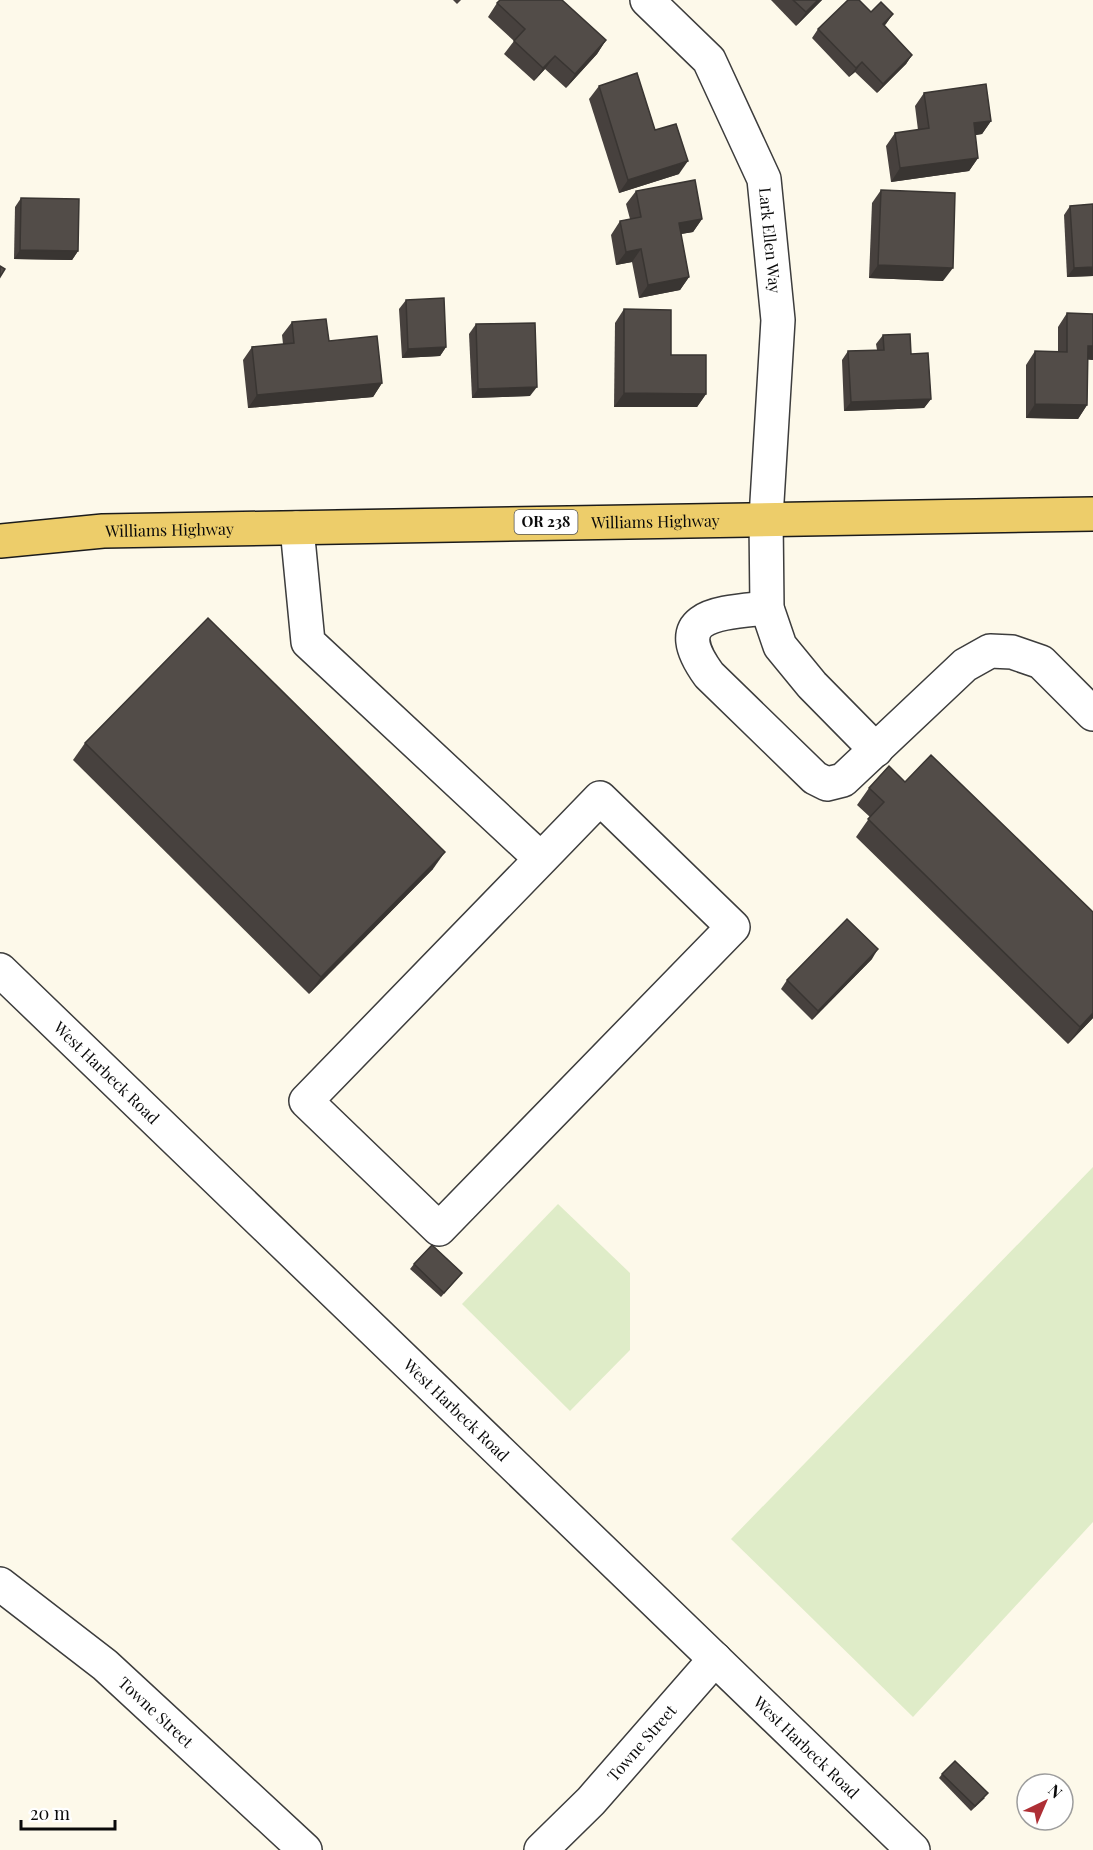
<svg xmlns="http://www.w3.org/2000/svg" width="1093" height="1850" font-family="'Playfair Display',serif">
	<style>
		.pitch { fill: #dfecc8 }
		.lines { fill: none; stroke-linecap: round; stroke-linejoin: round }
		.minor-casing { stroke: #3d3d3d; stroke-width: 36 }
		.major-casing { stroke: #1b1b1b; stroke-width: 36 }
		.minor { stroke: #fff; stroke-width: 33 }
		.major { stroke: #edcd6a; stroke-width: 33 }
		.wall { fill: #47413e }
		.shaded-wall { fill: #393532 }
		.building { fill: #524c48; stroke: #393532; stroke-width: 1.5 }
		.labels { text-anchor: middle; stroke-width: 6; stroke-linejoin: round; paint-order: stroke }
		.shield { fill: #fff; stroke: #545454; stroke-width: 1.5 }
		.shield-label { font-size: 15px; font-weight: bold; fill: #0a0a0a }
		.street-label { font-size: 16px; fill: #0a0a0a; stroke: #fff }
	</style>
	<rect width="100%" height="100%" fill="#fdf9ea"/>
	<g class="pitch">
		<polygon points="1093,1167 1093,1522 913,1717 731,1539"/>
		<polygon points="558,1204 630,1273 630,1350 570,1411 462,1304"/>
	</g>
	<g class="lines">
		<defs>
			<g id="minor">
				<path id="s1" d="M647 0 709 60 764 179 778 320 766 518 767 608 780 646 812 685 876 750"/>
				<polyline points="297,528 308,642 541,859 306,1101 439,1229 733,927 600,798 541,859"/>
				<path d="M767 608C722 613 664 613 709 675L815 778 827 784 843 780 965 665 990 651 1012 652 1041 662 1093 714"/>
				<path id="s2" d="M0 970 913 1850"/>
				<path id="s3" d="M0 1584 105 1665 305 1850"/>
				<path id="s4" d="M541 1850 591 1801 715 1659"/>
			</g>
			<g id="major">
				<path id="s5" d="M0 541 103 531 1093 514"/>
			</g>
		</defs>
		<use href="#minor" class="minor-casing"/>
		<use href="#major" class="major-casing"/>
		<use href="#minor" class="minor"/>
		<use href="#major" class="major"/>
	</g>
	<g class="wall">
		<polygon points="453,0 461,0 457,4"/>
		<polygon points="771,0 822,0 796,26"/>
		<polygon points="497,3 606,40 597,54 566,88 545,69 534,81 504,54 514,41 488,17"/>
		<polygon points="871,12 893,14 884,26 912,55 906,64 877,93 855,72 849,77 812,38 818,29"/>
		<polygon points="599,86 655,130 679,174 619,193 589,99"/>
		<polygon points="924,93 991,121 982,134 975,135 978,158 969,171 891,182 886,146 895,133 918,130 915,106"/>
		<polygon points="881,190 943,281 869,278 872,203"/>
		<polygon points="636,191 702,219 693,232 681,234 689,277 680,290 639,298 632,262 616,265 611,235 620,221 630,219 626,204"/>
		<polygon points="21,198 78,251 72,260 14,259 15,207"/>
		<polygon points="1070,206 1093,276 1067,277 1064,215"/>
		<polygon points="406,300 446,347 440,356 402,358 399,309"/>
		<polygon points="624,309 671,355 706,394 697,407 614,407 615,323"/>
		<polygon points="1067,313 1093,360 1088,359 1087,405 1078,419 1026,418 1026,365 1035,351 1058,352 1058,327"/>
		<polygon points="292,322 329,341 382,383 373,397 248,408 243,360 252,347 283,344 282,335"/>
		<polygon points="476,324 530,396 472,398 469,334"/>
		<polygon points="883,335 911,354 931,399 924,408 844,411 842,360 848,351 877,350 876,344"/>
		<polygon points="85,743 433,869 309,994 73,760"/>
		<polygon points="905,782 1093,912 1093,1018 1068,1044 856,837 870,817 857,805 869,788"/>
		<polygon points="872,959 812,1020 781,989 787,980"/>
		<polygon points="414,1264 462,1273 441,1297 410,1269"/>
		<polygon points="942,1774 985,1798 971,1811 939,1778"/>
	</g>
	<g class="shaded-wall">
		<polygon points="818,0 822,0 796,26 806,12"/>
		<polygon points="893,14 886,24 876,34 883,24"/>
		<polygon points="606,40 597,54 566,88 575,74"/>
		<polygon points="912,55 906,64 877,93 883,84"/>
		<polygon points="555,56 545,69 534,81 543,68"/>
		<polygon points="862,62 855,72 849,77 856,68"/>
		<polygon points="991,121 982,134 964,137 974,123"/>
		<polygon points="978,158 969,171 891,182 900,168"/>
		<polygon points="688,161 679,174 619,193 628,180"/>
		<polygon points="702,219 693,232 669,236 679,223"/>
		<polygon points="641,249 632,262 616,265 626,252"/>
		<polygon points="20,250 78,251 72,260 14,259"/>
		<polygon points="878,265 953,268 943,281 869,278"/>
		<polygon points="1093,267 1093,276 1067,277 1074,268"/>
		<polygon points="689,277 680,290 639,298 648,285"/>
		<polygon points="1088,346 1093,346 1093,360 1078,359"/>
		<polygon points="446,347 440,356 402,358 408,349"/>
		<polygon points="382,383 373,397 248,408 257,395"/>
		<polygon points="537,387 530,396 472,398 478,389"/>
		<polygon points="624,393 706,394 697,407 614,407"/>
		<polygon points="931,399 924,408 844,411 851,402"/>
		<polygon points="1035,404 1087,405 1078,419 1026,418"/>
		<polygon points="445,852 433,869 309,994 321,977"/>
		<polygon points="878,949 872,959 812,1020 818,1011"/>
		<polygon points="1093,1013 1093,1018 1068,1044 1080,1027"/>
	</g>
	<g class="building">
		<polygon points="500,0 562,0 606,40 575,74 555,56 543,68 514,41 525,29 497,3"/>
		<polygon points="793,0 818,0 806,12"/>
		<polygon points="848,0 859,0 871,12 881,2 893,14 883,24 912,55 883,84 862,62 856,68 818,29"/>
		<polygon points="637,73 655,130 676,124 688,161 628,180 599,86"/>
		<polygon points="986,84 991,121 974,123 978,158 900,168 895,133 929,128 924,93"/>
		<polygon points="695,180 702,219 679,223 689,277 648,285 641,249 626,252 620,221 641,217 636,191"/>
		<polygon points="881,190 955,193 953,268 878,265"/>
		<polygon points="21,198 79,199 78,251 20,250"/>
		<polygon points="1093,204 1093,267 1074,268 1070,206"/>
		<polygon points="0,266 5,269 0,277"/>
		<polygon points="444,298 446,347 408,349 406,300"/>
		<polygon points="624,309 671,310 671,355 706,355 706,394 624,393"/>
		<polygon points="1067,313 1093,314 1093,346 1088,346 1087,405 1035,404 1035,351 1067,352"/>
		<polygon points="326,319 329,341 377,336 382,383 257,395 252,347 294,343 292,322"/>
		<polygon points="535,323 537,387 478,389 476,324"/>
		<polygon points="910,334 911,354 928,353 931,399 851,402 848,351 884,350 883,335"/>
		<polygon points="208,618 445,852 321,977 85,743"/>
		<polygon points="931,755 1093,912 1093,1013 1080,1027 868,819 884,802 869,788 889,766 905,782"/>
		<polygon points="847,919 878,949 818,1011 787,980"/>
		<polygon points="432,1245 462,1273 444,1293 414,1264"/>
		<polygon points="955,1761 988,1793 975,1806 942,1774"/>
	</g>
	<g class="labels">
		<rect class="shield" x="514.5" y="510" width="63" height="24" rx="4.5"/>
		<g class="shield-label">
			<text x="546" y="527">OR 238</text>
		</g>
		<g class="street-label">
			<text dy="6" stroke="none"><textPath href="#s1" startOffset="279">Lark Ellen Way</textPath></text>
			<text dy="6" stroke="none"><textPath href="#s5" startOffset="656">Williams Highway</textPath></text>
			<text dy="6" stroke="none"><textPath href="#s5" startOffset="170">Williams Highway</textPath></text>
			<text dy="6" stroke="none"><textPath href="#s2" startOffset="148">West Harbeck Road</textPath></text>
			<text dy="6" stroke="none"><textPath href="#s2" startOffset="634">West Harbeck Road</textPath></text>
			<text dy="6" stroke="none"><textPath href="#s3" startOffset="202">Towne Street</textPath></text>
			<text dy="6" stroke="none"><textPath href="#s4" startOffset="147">Towne Street</textPath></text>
			<text dy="6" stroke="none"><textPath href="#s2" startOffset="1120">West Harbeck Road</textPath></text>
		</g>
	</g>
	<g transform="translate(1045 1802) rotate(44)"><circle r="28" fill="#ffffff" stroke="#9d9d9d" stroke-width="1.5"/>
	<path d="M0-4.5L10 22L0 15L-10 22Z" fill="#ae2f35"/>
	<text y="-9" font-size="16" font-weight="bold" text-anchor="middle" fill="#0a0a0a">N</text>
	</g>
	<path d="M21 1820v9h94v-9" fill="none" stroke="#0a0a0a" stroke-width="3"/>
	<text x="30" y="1820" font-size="18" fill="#0a0a0a" stroke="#ffffff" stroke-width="4.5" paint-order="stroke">20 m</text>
</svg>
